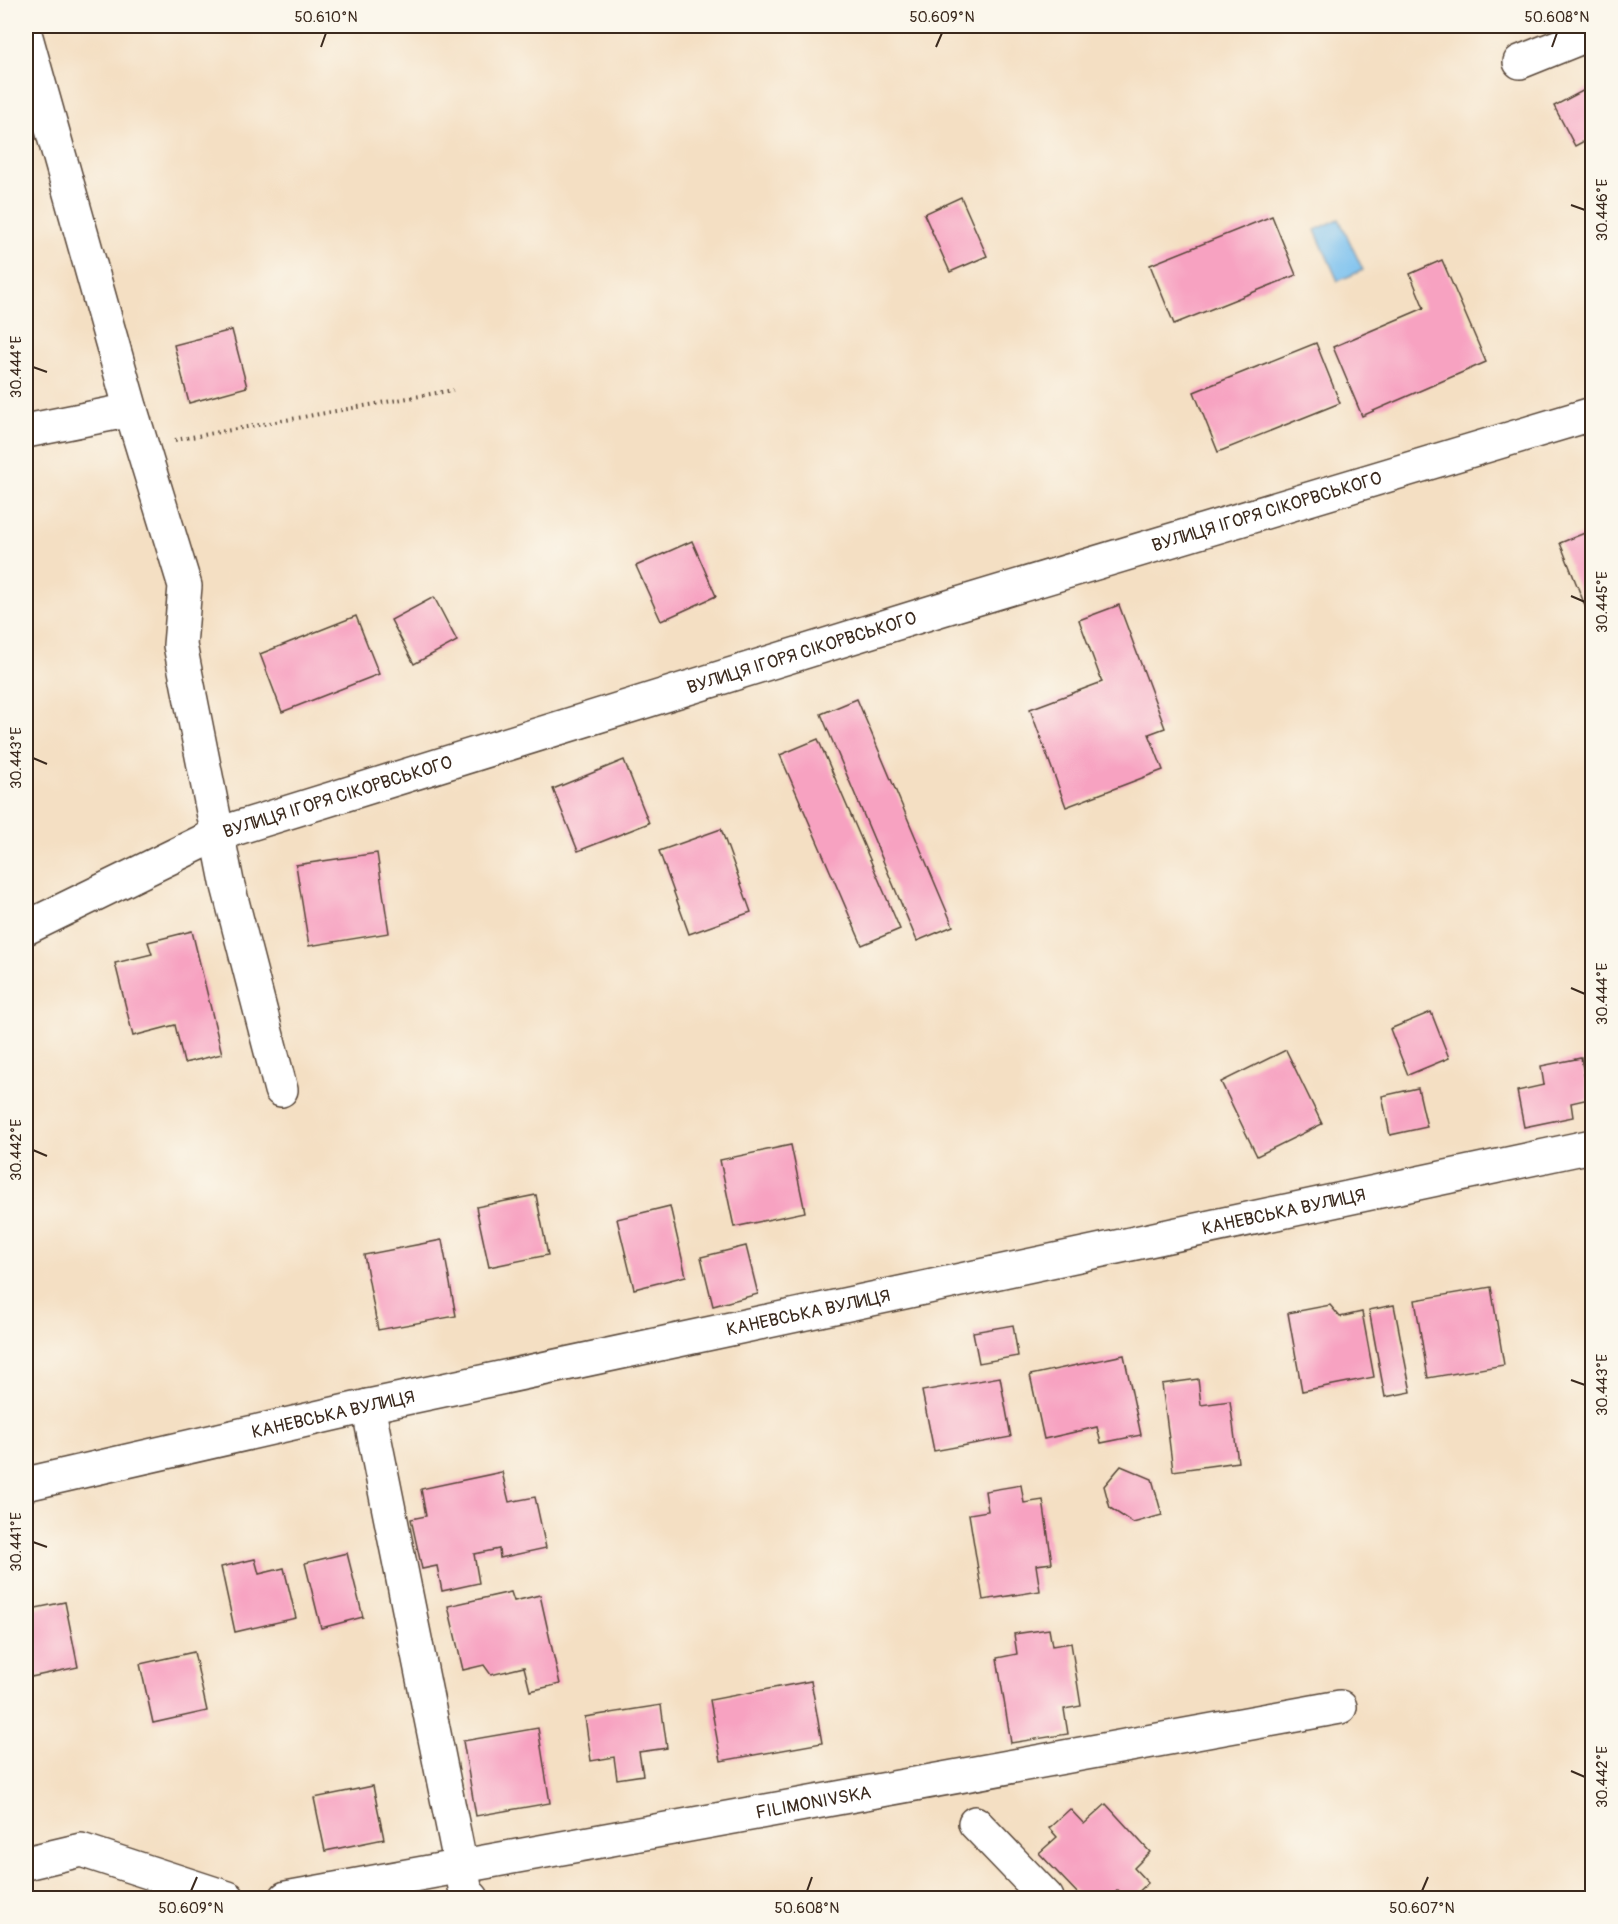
<svg xmlns="http://www.w3.org/2000/svg" width="1618" height="1924" font-family="Pangolin,sans-serif">
	<style>
		.water { fill: #77bfef; stroke: #597486; stroke-width: 1.5 }
		.building { fill: #f7a2c1 }
		.lines { fill: none; stroke-linecap: round; stroke-linejoin: round }
		.minor-casing { stroke: #574537; stroke-width: 36 }
		.path { stroke: #574537; stroke-width: 4; stroke-dasharray: 1.5 4.5; stroke-linecap: butt }
		.minor { stroke: #fff; stroke-width: 33 }
		.ticks { fill: none; stroke: #3b2a1e; stroke-width: 2 }
		.labels { text-anchor: middle; stroke-width: 5; stroke-linejoin: round; paint-order: stroke }
		.street-label { font-size: 18px; fill: #3b2a1e; stroke: #fbf7ec }
		.neatline { fill: none; stroke: #3b2a1e; stroke-width: 2 }
		.ticks-label { font-size: 15px; text-anchor: middle; fill: #3b2a1e }
	</style>
	<rect width="100%" height="100%" fill="#fbf7ec"/>
	<filter id="ink" filterUnits="userSpaceOnUse"><feTurbulence type="fractalNoise" baseFrequency=".0167" numOctaves="2"/><feDisplacementMap in="SourceGraphic" scale="12" xChannelSelector="R" yChannelSelector="G"/><feConvolveMatrix kernelMatrix="1 2 1 2 8 2 1 2 1" color-interpolation-filters="sRGB"/></filter>
	<filter id="wash" filterUnits="userSpaceOnUse"><feTurbulence type="fractalNoise" baseFrequency=".008" numOctaves="4" result="noise"/><feDisplacementMap in="SourceGraphic" scale="24" xChannelSelector="R" yChannelSelector="G"/><feGaussianBlur stdDeviation="1.35" result="paint"/><feColorMatrix in="noise" values="0 0 0 0 0 0 0 0 0 0 0 0 0 0 0 0 0 1.4 0 .05"/><feComposite in="paint" operator="in"/></filter>
	<g filter="url(#wash)">
		<rect width="100%" height="100%" fill="#f4dfc3"/>
		<polygon class="water" points="1339,219 1363,270 1338,281 1315,230"/>
		<g id="blocks">
			<g class="building">
				<polygon points="1592,86 1592,137 1575,146 1554,106"/>
				<polygon points="961,197 987,256 950,272 924,214"/>
				<polygon points="1272,216 1296,275 1174,324 1150,265"/>
				<polygon points="1442,260 1486,362 1362,416 1333,347 1424,308 1410,274"/>
				<polygon points="232,330 247,387 189,403 174,345"/>
				<polygon points="1316,343 1340,403 1218,452 1194,392"/>
				<polygon points="1592,530 1592,617 1590,618 1560,543"/>
				<polygon points="692,541 716,596 661,621 636,566"/>
				<polygon points="434,597 457,641 414,664 391,620"/>
				<polygon points="1119,605 1165,728 1149,734 1163,770 1066,807 1030,709 1102,682 1079,620"/>
				<polygon points="356,616 379,674 282,712 260,654"/>
				<polygon points="857,699 953,926 917,941 821,714"/>
				<polygon points="818,739 900,929 862,945 780,755"/>
				<polygon points="624,760 649,823 578,851 553,789"/>
				<polygon points="721,829 751,912 689,934 659,851"/>
				<polygon points="377,853 389,933 309,946 296,865"/>
				<polygon points="192,931 222,1054 184,1063 175,1025 133,1036 115,963 152,954 148,942"/>
				<polygon points="1431,1012 1449,1058 1408,1075 1390,1029"/>
				<polygon points="1286,1050 1322,1124 1257,1156 1221,1082"/>
				<polygon points="1581,1058 1589,1099 1571,1103 1573,1117 1524,1127 1517,1091 1544,1085 1541,1066"/>
				<polygon points="1418,1088 1427,1127 1390,1135 1382,1096"/>
				<polygon points="791,1145 805,1212 734,1227 720,1160"/>
				<polygon points="536,1195 548,1255 489,1267 476,1207"/>
				<polygon points="670,1206 686,1276 634,1289 617,1219"/>
				<polygon points="442,1240 456,1316 378,1330 364,1255"/>
				<polygon points="746,1246 758,1294 713,1306 701,1257"/>
				<polygon points="1491,1287 1504,1365 1428,1378 1415,1300"/>
				<polygon points="1330,1305 1340,1317 1362,1312 1374,1377 1302,1391 1288,1313"/>
				<polygon points="1394,1305 1411,1392 1385,1397 1369,1310"/>
				<polygon points="1013,1325 1018,1356 979,1363 973,1332"/>
				<polygon points="1124,1355 1141,1435 1101,1443 1097,1427 1044,1439 1030,1375"/>
				<polygon points="1000,1377 1011,1437 934,1451 922,1391"/>
				<polygon points="1198,1379 1201,1405 1230,1401 1238,1462 1173,1471 1162,1384"/>
				<polygon points="1121,1466 1152,1479 1162,1515 1133,1523 1110,1508 1104,1486"/>
				<polygon points="502,1472 509,1502 535,1497 546,1548 500,1558 499,1549 474,1554 479,1583 442,1591 437,1566 422,1569 411,1519 426,1516 421,1489"/>
				<polygon points="1021,1485 1024,1503 1043,1500 1052,1563 1036,1565 1040,1591 983,1600 969,1514 988,1511 985,1491"/>
				<polygon points="347,1553 363,1617 321,1628 305,1563"/>
				<polygon points="255,1559 259,1574 284,1568 296,1618 235,1632 221,1567"/>
				<polygon points="511,1592 514,1601 540,1595 560,1684 530,1691 524,1667 491,1675 484,1665 463,1670 448,1606"/>
				<polygon points="65,1602 78,1667 31,1677 26,1647 26,1610"/>
				<polygon points="1049,1629 1052,1646 1071,1643 1081,1706 1064,1709 1068,1734 1011,1743 997,1658 1017,1654 1014,1634"/>
				<polygon points="194,1652 207,1711 153,1723 140,1664"/>
				<polygon points="811,1681 822,1743 721,1761 710,1700"/>
				<polygon points="661,1705 667,1748 639,1752 643,1775 617,1779 614,1757 591,1761 585,1717"/>
				<polygon points="538,1728 550,1803 476,1816 463,1741"/>
				<polygon points="373,1786 384,1839 325,1851 314,1798"/>
				<polygon points="1106,1804 1150,1852 1134,1868 1148,1883 1132,1898 1126,1898 1118,1890 1109,1898 1082,1898 1039,1853 1057,1837 1049,1828 1070,1809 1084,1824"/>
			</g>
		</g>
	</g>
	<g filter="url(#ink)">
		<use href="#blocks" fill-opacity="0" stroke="#574537" stroke-width="1.5"/>
		<g class="lines">
			<defs>
				<g id="minor">
					<polyline points="26,37 131,410 185,586 180,645 227,882 281,1090"/>
					<polyline points="1520,62 1592,33"/>
					<polyline points="26,431 131,410"/>
					<path id="s1" d="M26 928 218 834 942 609 1592 414"/>
					<polyline points="368,1406 466,1892 472,1898"/>
					<path id="s2" d="M26 1484 368 1406 1592 1146"/>
					<polyline points="975,1823 1047,1898"/>
					<polyline points="26,1863 81,1850 228,1898"/>
					<path id="s3" d="M286 1898 1340 1707"/>
				</g>
			</defs>
			<use href="#minor" class="minor-casing"/>
			<polyline class="path" points="175,440 453,390"/>
			<use href="#minor" class="minor"/>
		</g>
	</g>
	<path class="ticks" d="M321 47 326 33M936 47 942 33M1552 47 1557 33M1571 205 1585 210M33 367 47 372M1571 596 1585 602M33 758 47 764M1571 988 1585 994M33 1150 47 1156M1571 1380 1585 1385M33 1542 47 1547M1571 1771 1585 1777M191 1891 197 1877M807 1891 812 1877M1422 1891 1428 1877"/>
	<g class="labels">
		<g class="street-label">
			<text dy="6" stroke="none"><textPath href="#s1" startOffset="1311">ВУЛИЦЯ ІГОРЯ СІКОРВСЬКОГО</textPath></text>
			<text dy="6" stroke="none"><textPath href="#s1" startOffset="825">ВУЛИЦЯ ІГОРЯ СІКОРВСЬКОГО</textPath></text>
			<text dy="6" stroke="none"><textPath href="#s1" startOffset="339">ВУЛИЦЯ ІГОРЯ СІКОРВСЬКОГО</textPath></text>
			<text dy="6" stroke="none"><textPath href="#s2" startOffset="1287">КАНЕВСЬКА ВУЛИЦЯ</textPath></text>
			<text dy="6" stroke="none"><textPath href="#s2" startOffset="801">КАНЕВСЬКА ВУЛИЦЯ</textPath></text>
			<text dy="6" stroke="none"><textPath href="#s2" startOffset="315">КАНЕВСЬКА ВУЛИЦЯ</textPath></text>
			<text dy="6" stroke="none"><textPath href="#s3" startOffset="536">FILIMONIVSKA</textPath></text>
		</g>
	</g>
	<rect width="1618" height="1924" fill="none" stroke="#fbf7ec" stroke-width="66"/>
	<rect x="33" y="33" width="1552" height="1858" class="neatline"/>
	<g class="ticks-label">
		<text x="326" y="22">50.610°N</text>
		<text x="942" y="22">50.609°N</text>
		<text x="1557" y="22">50.608°N</text>
		<text transform="translate(1602 210) rotate(-90)" y="5">30.446°E</text>
		<text transform="translate(16 367) rotate(-90)" y="5">30.444°E</text>
		<text transform="translate(1602 602) rotate(-90)" y="5">30.445°E</text>
		<text transform="translate(16 758) rotate(-90)" y="5">30.443°E</text>
		<text transform="translate(1602 994) rotate(-90)" y="5">30.444°E</text>
		<text transform="translate(16 1150) rotate(-90)" y="5">30.442°E</text>
		<text transform="translate(1602 1385) rotate(-90)" y="5">30.443°E</text>
		<text transform="translate(16 1542) rotate(-90)" y="5">30.441°E</text>
		<text transform="translate(1602 1777) rotate(-90)" y="5">30.442°E</text>
		<text x="191" y="1913">50.609°N</text>
		<text x="807" y="1913">50.608°N</text>
		<text x="1422" y="1913">50.607°N</text>
	</g>
</svg>
